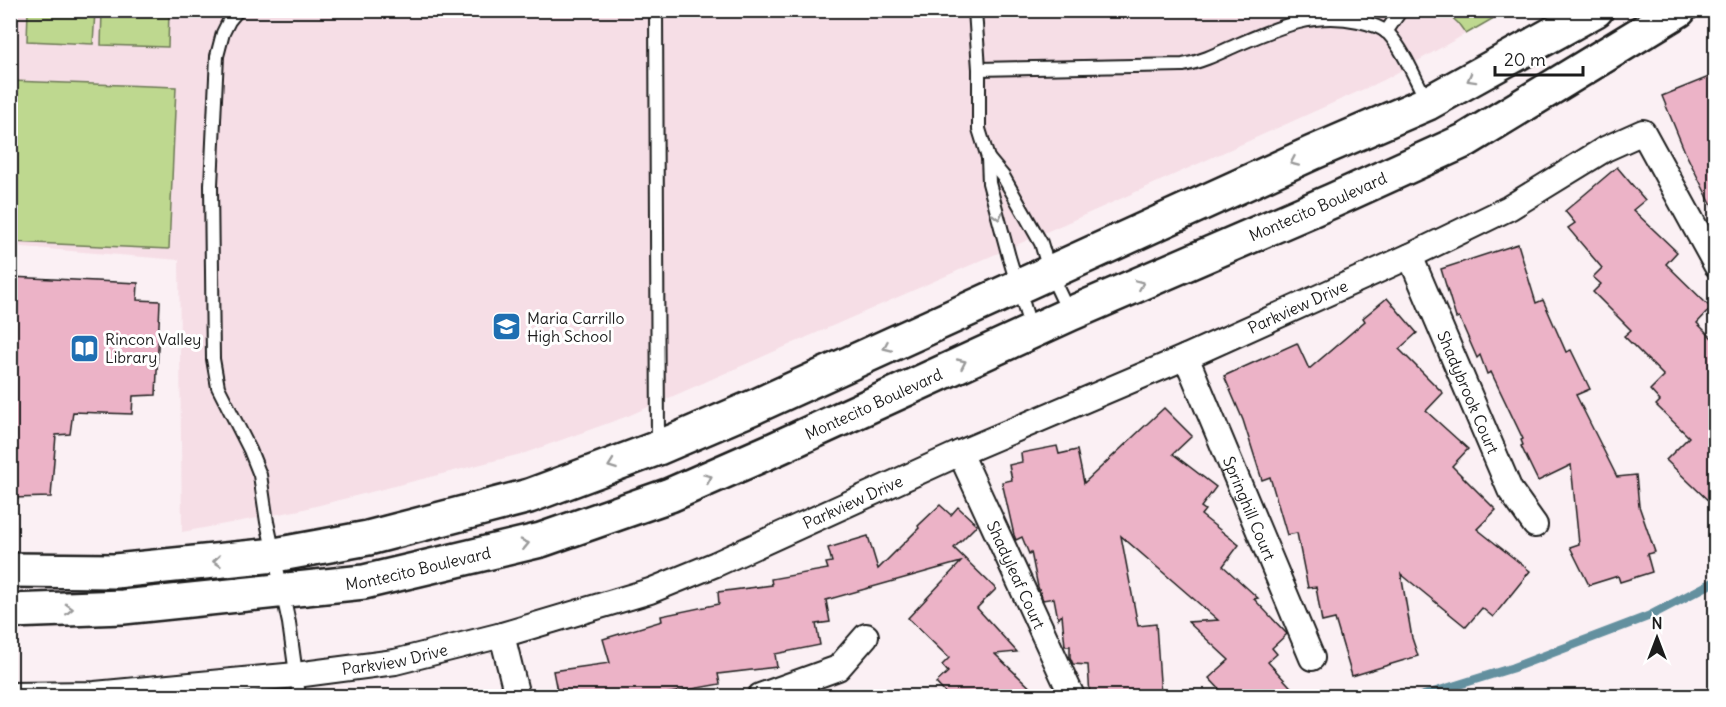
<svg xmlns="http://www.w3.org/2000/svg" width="1726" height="707" font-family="Delius,sans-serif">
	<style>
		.built { fill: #f6dee6 }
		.green { fill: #bed88f; stroke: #6d7a56; stroke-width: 1.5 }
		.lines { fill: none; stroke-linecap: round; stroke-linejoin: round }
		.stream { stroke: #64909f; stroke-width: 9 }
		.building { fill: #ecb3c7; stroke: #1c1c1c; stroke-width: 1.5 }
		.service-casing { stroke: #1c1c1c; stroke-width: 16 }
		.minor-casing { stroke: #1c1c1c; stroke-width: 28 }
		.secondary-casing { stroke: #1c1c1c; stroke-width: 38 }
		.service { stroke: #fff; stroke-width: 12 }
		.minor { stroke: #fff; stroke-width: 24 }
		.secondary { stroke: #fff; stroke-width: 33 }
		.oneway { stroke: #999 }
		.labels { text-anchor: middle; stroke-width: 6; stroke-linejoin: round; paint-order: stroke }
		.street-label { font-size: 16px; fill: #1c1c1c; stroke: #fff }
		.poi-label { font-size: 16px; fill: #1c1c1c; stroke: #fff; text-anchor: start }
	</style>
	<rect width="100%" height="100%" fill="#fbf0f4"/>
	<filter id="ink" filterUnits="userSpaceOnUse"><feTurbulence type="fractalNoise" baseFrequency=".0167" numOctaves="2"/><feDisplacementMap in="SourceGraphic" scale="12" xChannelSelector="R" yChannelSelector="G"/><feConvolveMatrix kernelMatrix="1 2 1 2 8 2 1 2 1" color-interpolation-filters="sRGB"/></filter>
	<g filter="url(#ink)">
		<polygon class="built" points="10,11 1506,11 1384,80 1098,209 628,416 525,453 300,510 182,532 179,260 11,246"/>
		<g class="green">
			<polygon points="28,11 95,11 93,44 27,41"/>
			<polygon points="102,11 169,11 168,47 101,45"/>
			<polygon points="1445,11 1506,11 1466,34 1458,23"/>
			<polygon points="11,81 176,87 169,249 11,242"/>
		</g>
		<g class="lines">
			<polyline class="stream" points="1422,696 1512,668 1649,616 1716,581"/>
		</g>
		<g class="building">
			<polygon points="1716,74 1716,214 1685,152 1662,96"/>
			<polygon points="1617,167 1645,200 1633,210 1677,252 1666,264 1711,308 1697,323 1716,342 1716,508 1666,460 1689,437 1656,405 1660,401 1650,390 1664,376 1624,336 1631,330 1593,292 1601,284 1593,277 1602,268 1568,228 1575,223 1565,211"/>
			<polygon points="1518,244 1536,303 1543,300 1566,352 1571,350 1590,389 1576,395 1617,477 1636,475 1639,506 1655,552 1647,554 1652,572 1620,582 1618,576 1589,585 1570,547 1579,544 1571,465 1538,481 1521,446 1523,445 1521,440 1523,439 1491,372 1487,374 1480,355 1477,358 1459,317 1456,318 1441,269"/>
			<polygon points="10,277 138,283 137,300 160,301 156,395 133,396 132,414 73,412 70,434 56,435 51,497 10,498"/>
			<polygon points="1387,298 1417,333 1399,349 1443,393 1426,411 1468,449 1452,466 1496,510 1477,529 1530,571 1493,617 1482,608 1466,627 1401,574 1412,638 1418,656 1352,676 1335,619 1322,622 1316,587 1308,588 1297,533 1287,535 1270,477 1262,480 1243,420 1224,376 1297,343 1309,369 1365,321 1363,318"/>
			<polygon points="1164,408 1192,436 1173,454 1216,487 1201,507 1205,510 1201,515 1239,545 1223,566 1258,598 1254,599 1287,634 1272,648 1277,654 1268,662 1299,696 1226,696 1209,678 1229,660 1188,622 1218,620 1121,536 1138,626 1156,624 1161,696 1090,696 1088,665 1073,664 1070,657 1070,646 1065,646 1062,615 1058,619 1054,598 1043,600 1038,587 1031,552 1029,554 1022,537 1016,540 1014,535 1002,482 1012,480 1009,465 1022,462 1021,453 1057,446 1059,454 1077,450 1084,483"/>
			<polygon points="940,505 951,515 958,507 977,525 954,548 996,589 977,608 1017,652 995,654 1039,696 948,696 936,683 948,672 942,665 949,658 908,618 961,562 826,600 830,622 816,624 820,645 775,654 777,667 718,674 720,684 654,696 558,696 553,671 610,663 603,639 662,621 661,616 719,604 718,592 772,585 771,579 828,569 826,563 832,562 828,548 868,536 878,569 919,528 918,526"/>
		</g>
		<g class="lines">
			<defs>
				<g id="service">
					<polyline points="238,10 229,21 223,33 217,56 211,185 213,359 218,387 250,450 260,475 267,522 289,623 299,696"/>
					<polyline points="656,10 658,444"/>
					<polyline points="975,10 979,69 979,129 988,158 989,183 1009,257 1031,329"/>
					<polyline points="1386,32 1401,10"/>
					<path d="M979 69 1183 65C1200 62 1215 55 1230 48 1272 30 1312 10 1358 21 1367 23 1381 27 1388 33 1405 52 1415 79 1427 101"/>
					<polyline points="988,158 1003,176 1041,243 1050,273 1069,313"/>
				</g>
				<g id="minor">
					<path id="s1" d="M1410 256 1510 490 1535 525"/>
					<path id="s2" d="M1186 357 1312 658"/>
					<path id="s3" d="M960 453 1072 696"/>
					<polyline points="502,635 517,696"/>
					<path id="s4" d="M10 695 95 694 296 675 395 662 502 635 650 591 716 564 960 453 1186 357 1410 256 1509 208 1605 149 1643 132 1716 265"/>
					<polyline points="760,696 838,668 866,636"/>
				</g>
				<g id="secondary">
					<polyline points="10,570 115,571 275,555 368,538 529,496 658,448 756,406 1312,153 1428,103 1596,10"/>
					<path id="s5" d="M10 611 123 607 364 582 541 540 670 495 775 449 1070 314 1334 200 1466 140 1679 10"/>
				</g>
			</defs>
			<use href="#service" class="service-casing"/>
			<use href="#minor" class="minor-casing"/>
			<use href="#secondary" class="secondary-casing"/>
			<use href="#service" class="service"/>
			<use href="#minor" class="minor"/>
			<use href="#secondary" class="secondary"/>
		</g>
		<defs><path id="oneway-chevron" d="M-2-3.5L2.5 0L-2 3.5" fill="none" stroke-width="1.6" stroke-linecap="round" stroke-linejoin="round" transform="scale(1.5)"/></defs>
		<g class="oneway">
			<use href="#oneway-chevron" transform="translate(1471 79) rotate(151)"/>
			<use href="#oneway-chevron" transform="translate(1294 162) rotate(156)"/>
			<use href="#oneway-chevron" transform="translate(998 216) rotate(75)"/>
			<use href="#oneway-chevron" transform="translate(1140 284) rotate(-23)"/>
			<use href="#oneway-chevron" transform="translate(887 347) rotate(156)"/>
			<use href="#oneway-chevron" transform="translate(962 363) rotate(-25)"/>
			<use href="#oneway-chevron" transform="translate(612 465) rotate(160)"/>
			<use href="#oneway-chevron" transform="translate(708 478) rotate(-24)"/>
			<use href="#oneway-chevron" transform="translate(525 544) rotate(-13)"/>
			<use href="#oneway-chevron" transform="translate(217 561) rotate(174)"/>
			<use href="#oneway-chevron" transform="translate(69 609) rotate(-2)"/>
		</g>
	</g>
	<defs>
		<symbol id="school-square" viewBox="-11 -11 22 22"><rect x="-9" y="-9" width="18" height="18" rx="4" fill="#1f6fb2" stroke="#fff"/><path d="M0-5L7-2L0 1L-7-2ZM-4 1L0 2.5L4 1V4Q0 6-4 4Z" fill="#fff"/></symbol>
		<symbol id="library-square" viewBox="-11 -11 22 22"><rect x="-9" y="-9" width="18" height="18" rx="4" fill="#1f6fb2" stroke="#fff"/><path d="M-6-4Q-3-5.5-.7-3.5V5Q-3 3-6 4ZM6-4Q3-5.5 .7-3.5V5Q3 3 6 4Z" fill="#fff"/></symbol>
	</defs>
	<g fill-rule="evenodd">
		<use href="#school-square" x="490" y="310" width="33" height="33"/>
		<use href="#library-square" x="68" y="332" width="33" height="33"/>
	</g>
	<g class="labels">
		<g class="street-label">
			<text dy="6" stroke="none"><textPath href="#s5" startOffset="1383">Montecito Boulevard</textPath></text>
			<text dy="6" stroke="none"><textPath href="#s4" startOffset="1359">Parkview Drive</textPath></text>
			<text dy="6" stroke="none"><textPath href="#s1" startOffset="148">Shadybrook Court</textPath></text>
			<text dy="6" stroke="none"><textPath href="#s5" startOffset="897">Montecito Boulevard</textPath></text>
			<text dy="6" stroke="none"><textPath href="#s4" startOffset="873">Parkview Drive</textPath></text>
			<text dy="6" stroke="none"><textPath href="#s2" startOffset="164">Springhill Court</textPath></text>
			<text dy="6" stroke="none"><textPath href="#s5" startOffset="411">Montecito Boulevard</textPath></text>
			<text dy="6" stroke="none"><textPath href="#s3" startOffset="134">Shadyleaf Court</textPath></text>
			<text dy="6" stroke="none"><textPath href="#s4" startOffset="387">Parkview Drive</textPath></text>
		</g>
		<g class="poi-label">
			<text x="527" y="324">Maria Carrillo<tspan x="527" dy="18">High School</tspan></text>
			<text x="105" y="345">Rincon Valley<tspan x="105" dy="18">Library</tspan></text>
		</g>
	</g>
	<rect width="1726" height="707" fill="none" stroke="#fff" stroke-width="36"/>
	<rect x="18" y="18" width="1690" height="671" fill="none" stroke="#1c1c1c" stroke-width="2" filter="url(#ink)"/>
	<g transform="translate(1657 638)" stroke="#ffffff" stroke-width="4.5" paint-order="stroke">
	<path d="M0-4.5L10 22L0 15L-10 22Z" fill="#1c1c1c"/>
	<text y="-9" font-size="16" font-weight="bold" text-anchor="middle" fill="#1c1c1c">N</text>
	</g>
	<path d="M1495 66v9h88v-9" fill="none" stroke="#1c1c1c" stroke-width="3"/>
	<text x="1504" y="66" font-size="18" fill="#1c1c1c" stroke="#ffffff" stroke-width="4.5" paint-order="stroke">20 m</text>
</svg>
